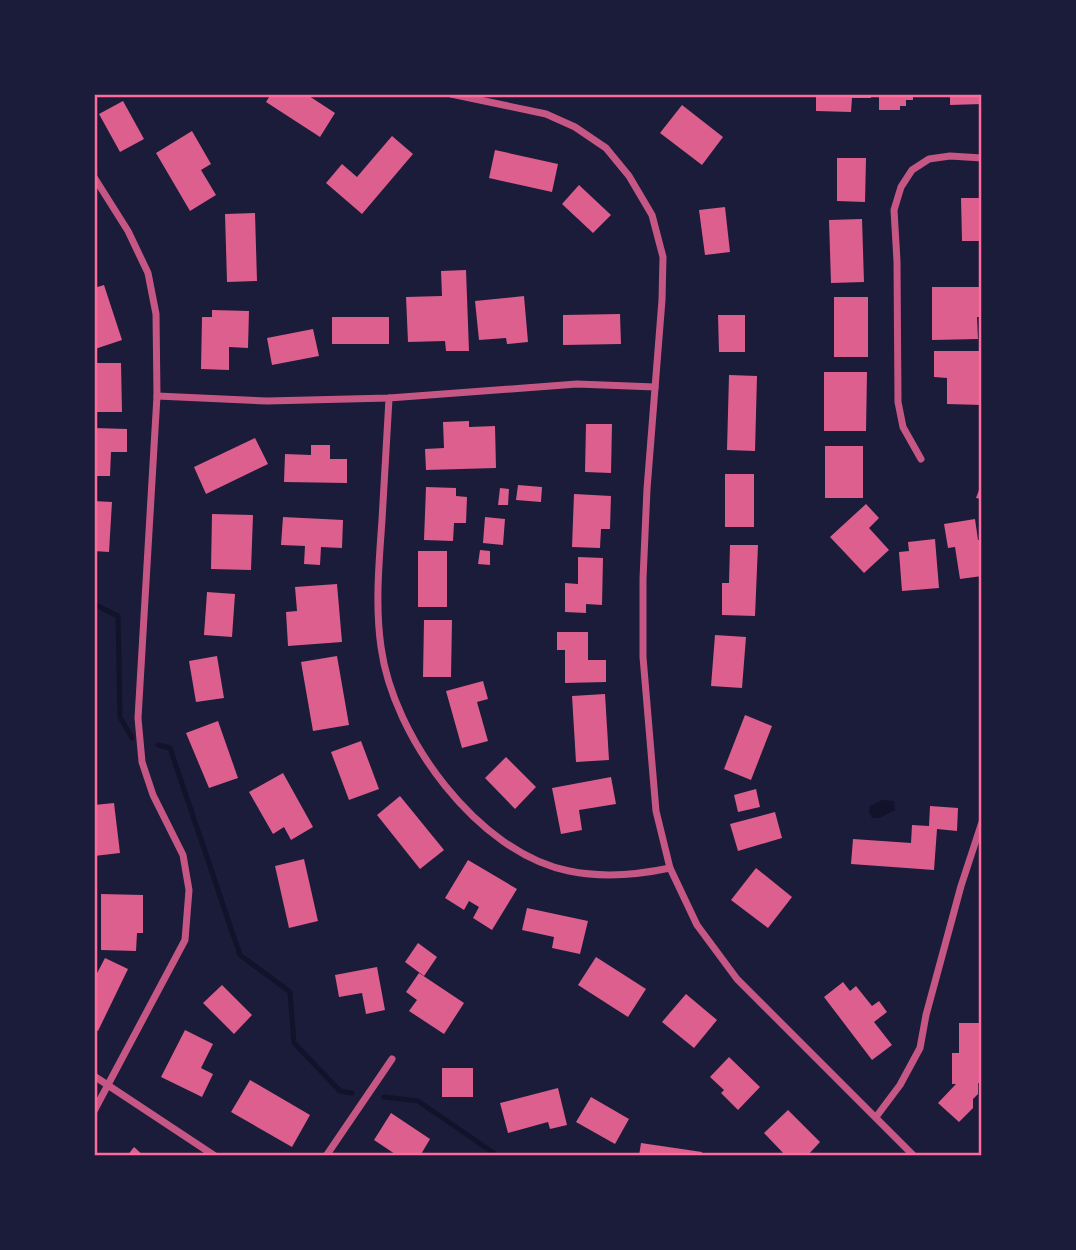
<svg xmlns="http://www.w3.org/2000/svg" width="1076" height="1250" font-family="Figtree,sans-serif">
	<style>
		.water { fill: #12122b }
		.lines { fill: none; stroke-linecap: round; stroke-linejoin: round }
		.stream { stroke: #12122b; stroke-width: 5 }
		.building { fill: #dd5f8e }
		.minor { stroke: #c65784; stroke-width: 7 }
		.neatline { fill: none; stroke: #ff6b9d; stroke-width: 2.5 }
	</style>
	<rect width="100%" height="100%" fill="#1b1b3a"/>
	<polygon class="water" points="882,800 894,801 895,810 879,818 872,818 869,812 870,806"/>
	<g class="lines">
		<g class="stream">
			<polyline points="94,604 118,616 120,717 132,738"/>
			<polyline points="158,745 170,748 240,955 290,992 294,1043 340,1091 352,1093"/>
			<polyline points="384,1097 418,1101 498,1156"/>
		</g>
	</g>
	<g class="building">
		<polygon points="271,94 306,94 335,113 320,137 266,102"/>
		<polygon points="816,94 871,94 871,98 852,98 851,112 816,111"/>
		<polygon points="879,94 913,94 913,100 906,100 906,106 900,106 900,110 879,110"/>
		<polygon points="950,94 982,94 982,104 950,105"/>
		<polygon points="123,101 144,139 120,152 99,114"/>
		<polygon points="682,105 723,137 702,165 660,133"/>
		<polygon points="192,131 211,164 201,170 216,195 190,211 156,153"/>
		<polygon points="392,136 413,154 362,214 326,183 342,164 357,177"/>
		<polygon points="495,150 558,164 552,192 489,178"/>
		<polygon points="837,158 866,158 865,202 837,201"/>
		<polygon points="579,185 611,215 593,233 562,204"/>
		<polygon points="961,198 982,198 982,241 962,241"/>
		<polygon points="725,207 730,252 705,255 699,210"/>
		<polygon points="255,213 257,281 227,282 225,214"/>
		<polygon points="862,219 864,282 831,283 829,220"/>
		<polygon points="466,270 469,351 446,351 445,341 408,342 406,297 442,296 441,271"/>
		<polygon points="104,285 122,340 95,349 94,288"/>
		<polygon points="932,287 982,287 982,317 977,317 978,339 932,340"/>
		<polygon points="524,296 528,342 507,344 506,338 479,340 475,301"/>
		<rect x="834" y="297" width="34" height="60"/>
		<polygon points="212,310 249,311 248,348 229,347 229,370 201,369 202,317 212,317"/>
		<polygon points="620,314 621,344 563,345 563,315"/>
		<polygon points="718,315 745,315 745,352 719,352"/>
		<rect x="332" y="317" width="57" height="27"/>
		<polygon points="313,329 319,356 272,365 267,338"/>
		<polygon points="934,351 982,351 982,405 947,404 947,378 934,377"/>
		<polygon points="94,363 121,363 122,412 94,412"/>
		<polygon points="824,372 867,372 866,431 824,431"/>
		<polygon points="729,375 757,376 755,451 727,450"/>
		<polygon points="469,421 469,427 495,426 496,468 426,470 425,449 444,448 443,422"/>
		<polygon points="586,424 612,424 611,473 585,472"/>
		<polygon points="94,428 127,429 127,452 111,452 110,476 94,476"/>
		<polygon points="255,438 268,464 206,494 194,467"/>
		<polygon points="311,445 330,445 330,459 347,459 347,483 284,482 285,454 311,455"/>
		<rect x="825" y="446" width="38" height="52"/>
		<rect x="725" y="474" width="29" height="53"/>
		<polygon points="982,482 982,499 976,498"/>
		<polygon points="518,485 542,487 541,502 516,500"/>
		<polygon points="426,487 456,488 456,496 467,497 466,523 454,523 453,541 424,540"/>
		<polygon points="500,488 509,489 508,505 498,505"/>
		<polygon points="574,494 611,496 610,529 601,529 600,548 572,547"/>
		<polygon points="94,501 112,502 109,552 94,551"/>
		<polygon points="866,504 879,518 869,528 889,550 864,573 830,537"/>
		<polygon points="212,514 253,515 251,570 211,569"/>
		<polygon points="283,517 343,520 342,548 321,547 320,565 304,564 305,546 281,545"/>
		<polygon points="485,517 505,519 503,545 483,543"/>
		<polygon points="975,519 978,540 982,540 982,576 960,579 955,547 948,548 944,524"/>
		<polygon points="935,539 939,588 902,591 899,552 909,551 908,542"/>
		<polygon points="730,545 758,545 755,616 722,615 722,583 729,583"/>
		<polygon points="480,550 490,551 490,565 478,564"/>
		<rect x="418" y="551" width="29" height="56"/>
		<polygon points="578,557 603,558 602,605 586,604 586,613 565,612 565,583 578,584"/>
		<polygon points="337,584 342,642 288,646 286,612 297,611 295,587"/>
		<polygon points="207,592 235,594 232,637 204,635"/>
		<polygon points="424,620 452,620 451,677 423,677"/>
		<polygon points="557,632 588,632 588,660 606,660 606,682 565,683 565,650 557,650"/>
		<polygon points="715,635 746,637 742,688 711,686"/>
		<polygon points="217,656 224,698 196,702 189,661"/>
		<polygon points="337,656 349,725 313,731 301,662"/>
		<polygon points="483,681 488,699 477,702 488,741 462,748 446,691"/>
		<polygon points="605,694 609,760 576,762 572,696"/>
		<polygon points="745,715 772,726 751,780 724,769"/>
		<polygon points="218,721 238,778 209,788 186,733"/>
		<polygon points="361,741 379,789 349,800 331,752"/>
		<polygon points="506,757 536,787 515,809 485,778"/>
		<polygon points="283,773 313,827 291,840 284,827 273,834 249,792"/>
		<polygon points="611,777 616,804 579,810 582,830 561,834 552,788"/>
		<polygon points="756,789 760,807 738,812 734,795"/>
		<polygon points="400,796 444,850 420,869 377,815"/>
		<polygon points="114,803 120,853 94,856 94,805"/>
		<polygon points="930,806 958,808 957,831 937,829 934,870 851,864 853,839 911,843 912,825 929,826"/>
		<polygon points="775,812 782,838 738,851 730,824"/>
		<polygon points="304,859 318,921 289,928 275,866"/>
		<polygon points="468,860 517,889 492,930 473,918 479,907 469,901 464,910 445,898"/>
		<polygon points="756,868 792,897 768,928 731,900"/>
		<polygon points="101,894 143,895 143,933 137,933 136,951 101,950"/>
		<polygon points="527,908 588,921 580,954 552,948 554,937 522,930"/>
		<polygon points="418,943 437,957 424,976 405,962"/>
		<polygon points="596,957 646,989 628,1017 578,985"/>
		<polygon points="105,958 128,969 98,1031 94,1029 94,979"/>
		<polygon points="377,967 385,1010 366,1014 362,993 339,997 335,975"/>
		<polygon points="419,973 464,1003 444,1034 409,1011 417,1000 406,992"/>
		<polygon points="843,982 850,991 856,986 872,1006 879,1001 887,1012 874,1022 892,1045 872,1060 824,997"/>
		<polygon points="222,985 252,1015 234,1034 203,1003"/>
		<polygon points="686,994 717,1020 694,1048 662,1022"/>
		<polygon points="959,1023 982,1023 982,1083 978,1083 978,1094 973,1099 973,1108 959,1122 938,1103 956,1084 952,1084 952,1053 959,1053"/>
		<polygon points="185,1030 213,1044 201,1068 213,1074 202,1097 161,1077"/>
		<polygon points="729,1057 760,1087 738,1110 721,1093 724,1090 710,1077"/>
		<rect x="442" y="1068" width="31" height="29"/>
		<polygon points="250,1080 310,1115 292,1147 231,1112"/>
		<polygon points="558,1088 567,1125 550,1129 548,1122 508,1133 500,1103"/>
		<polygon points="591,1097 629,1119 615,1144 576,1122"/>
		<polygon points="788,1110 820,1142 807,1156 786,1156 764,1133"/>
		<polygon points="391,1113 430,1139 420,1156 398,1156 374,1140"/>
		<polygon points="641,1143 702,1152 701,1156 639,1156"/>
		<polygon points="134,1147 144,1156 127,1156"/>
	</g>
	<g class="lines">
		<g class="minor">
			<polyline points="451,94 546,114 575,127 606,148 629,176 652,215 663,257 662,300 647,489 643,579 643,657 656,811 670,868 697,925 737,979 914,1156"/>
			<polyline points="94,177 128,231 148,273 156,314 157,396 138,718 142,762 153,795 183,855 189,890 185,940 94,1111"/>
			<polyline points="157,396 267,401 389,398 577,384 655,387"/>
			<path d="M389 398C387 439 384 480 382 520 379 563 375 605 381 647 393 737 478 853 569 871 603 878 637 875 670 868"/>
			<polyline points="921,459 903,427 898,402 897,261 894,210 901,187 912,170 929,159 950,156 982,158"/>
			<polyline points="94,1076 215,1156"/>
			<polyline points="876,1117 900,1085 920,1048 926,1015 961,886 982,822"/>
			<polyline points="326,1156 392,1059"/>
		</g>
	</g>
	<rect width="1076" height="1250" fill="none" stroke="#1b1b3a" stroke-width="192"/>
	<rect x="96" y="96" width="884" height="1058" class="neatline"/>
</svg>
